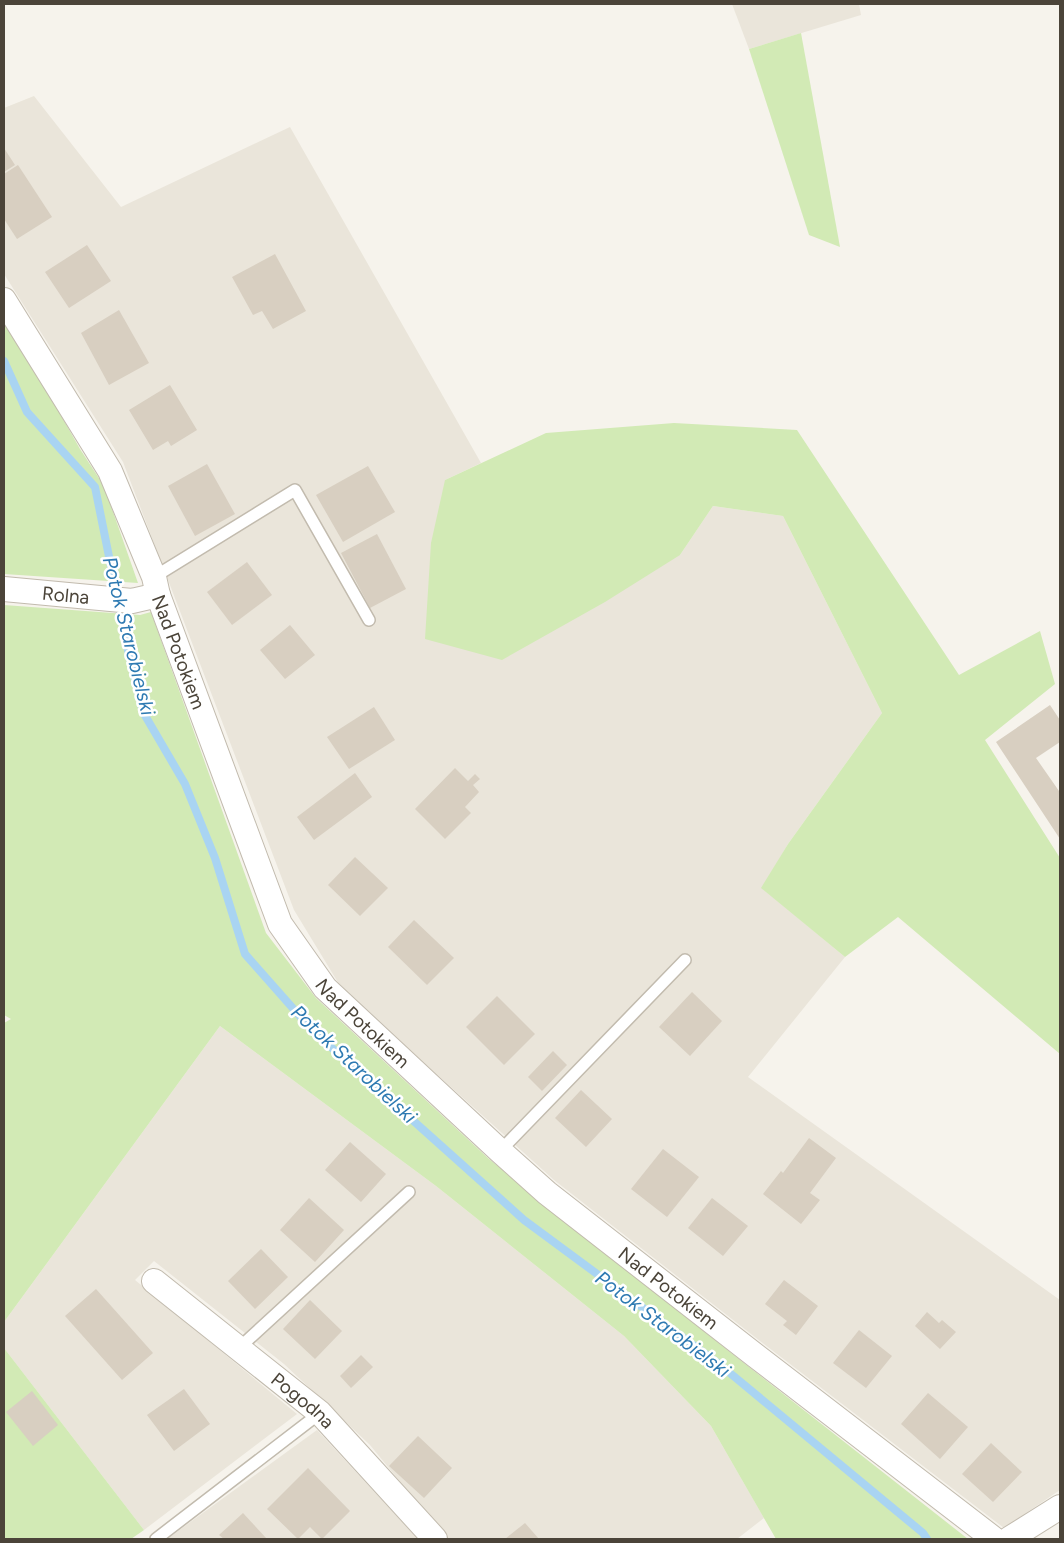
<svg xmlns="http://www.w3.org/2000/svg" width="1064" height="1543" font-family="Figtree,sans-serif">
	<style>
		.residential { fill: #eae5da }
		.green { fill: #d2eab5 }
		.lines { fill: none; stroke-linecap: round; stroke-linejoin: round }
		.stream { stroke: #a9d4f2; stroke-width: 8 }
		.building { fill: #d8cfc1 }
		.service-casing { stroke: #c2bbae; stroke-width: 14 }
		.minor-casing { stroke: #c2bbae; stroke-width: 26 }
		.service { stroke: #fff; stroke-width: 11 }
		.minor { stroke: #fff; stroke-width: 24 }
		.labels { text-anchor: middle; stroke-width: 5; stroke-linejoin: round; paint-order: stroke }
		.street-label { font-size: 19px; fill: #4b4439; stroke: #fff }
		.water-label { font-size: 20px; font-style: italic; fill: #2e7ab2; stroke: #fff }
	</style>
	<rect width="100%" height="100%" fill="#f6f3ec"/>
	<g class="residential">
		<polygon points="732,4 859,4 861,15 749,49"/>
		<polygon points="34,96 121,207 290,127 481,463 445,480 680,555 713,506 783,516 882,713 788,844 762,888 845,957 748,1077 1060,1300 1060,1490 1004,1528 760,1341 554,1180 342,989 294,910 123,462 4,274 4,108"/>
		<polygon points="220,1026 436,1186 624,1336 711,1426 764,1518 737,1539 447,1539 370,1445 284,1364 154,1261 135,1280 297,1414 144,1530 4,1348 4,1322"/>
		<polygon points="317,1430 418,1539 167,1539"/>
	</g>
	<g class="green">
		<polygon points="801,33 840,247 809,235 749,49"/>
		<polygon points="4,322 33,366 80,449 104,486 138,583 4,574"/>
		<polygon points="674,423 797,430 959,675 1040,631 1055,684 985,740 1060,858 1060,1054 898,917 845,957 761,888 788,844 882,713 783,516 713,506 680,555 605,602 502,660 425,639 431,543 445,480 546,433"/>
		<polygon points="4,605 140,615 151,612 266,933 316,998 489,1159 730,1352 968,1539 776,1539 711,1426 624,1336 436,1186 220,1026 4,1322 4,1023 11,1019 4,1015"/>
		<polygon points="4,1348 144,1530 131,1539 4,1539"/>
	</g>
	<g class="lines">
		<polyline class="stream" points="4,361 27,412 95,487 127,646 143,712 185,784 215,858 245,954 313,1031 524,1220 719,1364 923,1533 927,1539"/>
	</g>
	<g class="building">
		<polygon points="4,148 15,165 4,172"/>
		<polygon points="18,165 52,217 17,239 4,219 4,174"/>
		<polygon points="87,245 111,281 69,308 45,272"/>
		<polygon points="275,254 306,311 273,329 262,311 253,315 232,277"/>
		<polygon points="119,310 149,363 109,385 81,333"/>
		<polygon points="170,385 197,430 171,446 168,441 153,450 129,410"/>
		<polygon points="207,464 235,514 195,536 168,486"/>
		<polygon points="368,466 395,512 343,542 316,495"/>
		<polygon points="377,534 406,589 370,608 341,553"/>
		<polygon points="247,562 272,595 232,625 207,592"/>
		<polygon points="290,625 315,655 285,679 260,650"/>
		<polygon points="1050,705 1060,720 1060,742 1036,758 1059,791 1060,790 1060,839 996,742"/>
		<polygon points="374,707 395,740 349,769 327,737"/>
		<polygon points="455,768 468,781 475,774 480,779 473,785 479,792 465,807 471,813 445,839 415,809"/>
		<polygon points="355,773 372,797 314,840 297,817"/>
		<polygon points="355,857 388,888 360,916 328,885"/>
		<polygon points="414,920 454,958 427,985 388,947"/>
		<polygon points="692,992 722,1021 690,1056 659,1027"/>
		<polygon points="497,996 535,1034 504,1065 466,1027"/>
		<polygon points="553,1051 567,1065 542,1091 528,1077"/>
		<polygon points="581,1090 612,1119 586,1147 555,1118"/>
		<polygon points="809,1138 836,1158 810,1193 820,1200 801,1224 763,1194 781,1171 783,1173"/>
		<polygon points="350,1142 386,1174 361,1202 325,1170"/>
		<polygon points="663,1149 699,1177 667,1217 631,1189"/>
		<polygon points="309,1198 344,1230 315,1262 280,1230"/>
		<polygon points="712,1198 748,1226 723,1256 688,1228"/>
		<polygon points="261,1249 288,1277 255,1309 228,1281"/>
		<polygon points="784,1280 818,1306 796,1335 783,1325 787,1321 765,1304"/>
		<polygon points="96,1289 153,1353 122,1380 65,1316"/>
		<polygon points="310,1300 342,1331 315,1359 283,1329"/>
		<polygon points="927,1312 939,1323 942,1320 956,1332 940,1349 915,1326"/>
		<polygon points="859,1330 892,1356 866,1388 833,1363"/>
		<polygon points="361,1355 373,1367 351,1388 340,1376"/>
		<polygon points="184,1389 210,1424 174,1451 147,1415"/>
		<polygon points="32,1391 58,1425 33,1446 6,1412"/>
		<polygon points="928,1393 968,1427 940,1459 901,1424"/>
		<polygon points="418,1436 452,1468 424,1498 389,1466"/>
		<polygon points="991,1443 1022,1472 993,1502 962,1474"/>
		<polygon points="308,1468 350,1511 322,1539 310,1527 298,1539 267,1509"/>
		<polygon points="243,1513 267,1539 224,1539 219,1535"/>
		<polygon points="525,1523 539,1539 505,1539"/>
	</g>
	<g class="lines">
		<defs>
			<g id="service">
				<polyline points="154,577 295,490 369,620"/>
				<polyline points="500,1151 685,960"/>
				<polyline points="239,1348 409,1192"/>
				<polyline points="156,1539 320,1413"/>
			</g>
			<g id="minor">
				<path id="s1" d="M4 300 110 471 154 577 158 595 280 924 325 988 500 1151 547 1193 756 1356 994 1539"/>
				<path id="s2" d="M4 589 132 601 158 595"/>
				<path id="s3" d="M154 1281 320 1413 435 1539"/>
				<polyline points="1009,1539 1060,1507"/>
			</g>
		</defs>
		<use href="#service" class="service-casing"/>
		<use href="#minor" class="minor-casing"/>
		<use href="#service" class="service"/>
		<use href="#minor" class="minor"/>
	</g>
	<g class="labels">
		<g class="street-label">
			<text dy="7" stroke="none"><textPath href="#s2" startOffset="62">Rolna</textPath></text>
			<text dy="7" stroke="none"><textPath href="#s1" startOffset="395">Nad Potokiem</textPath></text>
			<text dy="7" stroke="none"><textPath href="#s1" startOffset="815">Nad Potokiem</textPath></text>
			<text dy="7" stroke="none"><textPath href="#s1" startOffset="1220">Nad Potokiem</textPath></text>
			<text dy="7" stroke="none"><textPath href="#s3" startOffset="191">Pogodna</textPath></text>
		</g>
		<g class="water-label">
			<text transform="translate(129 636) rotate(76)" y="7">Potok Starobielski</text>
			<text transform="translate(354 1064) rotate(43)" y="7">Potok Starobielski</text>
			<text transform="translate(663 1324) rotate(37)" y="7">Potok Starobielski</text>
		</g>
	</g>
	<rect width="1064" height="1543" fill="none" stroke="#4b4439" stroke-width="10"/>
</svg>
